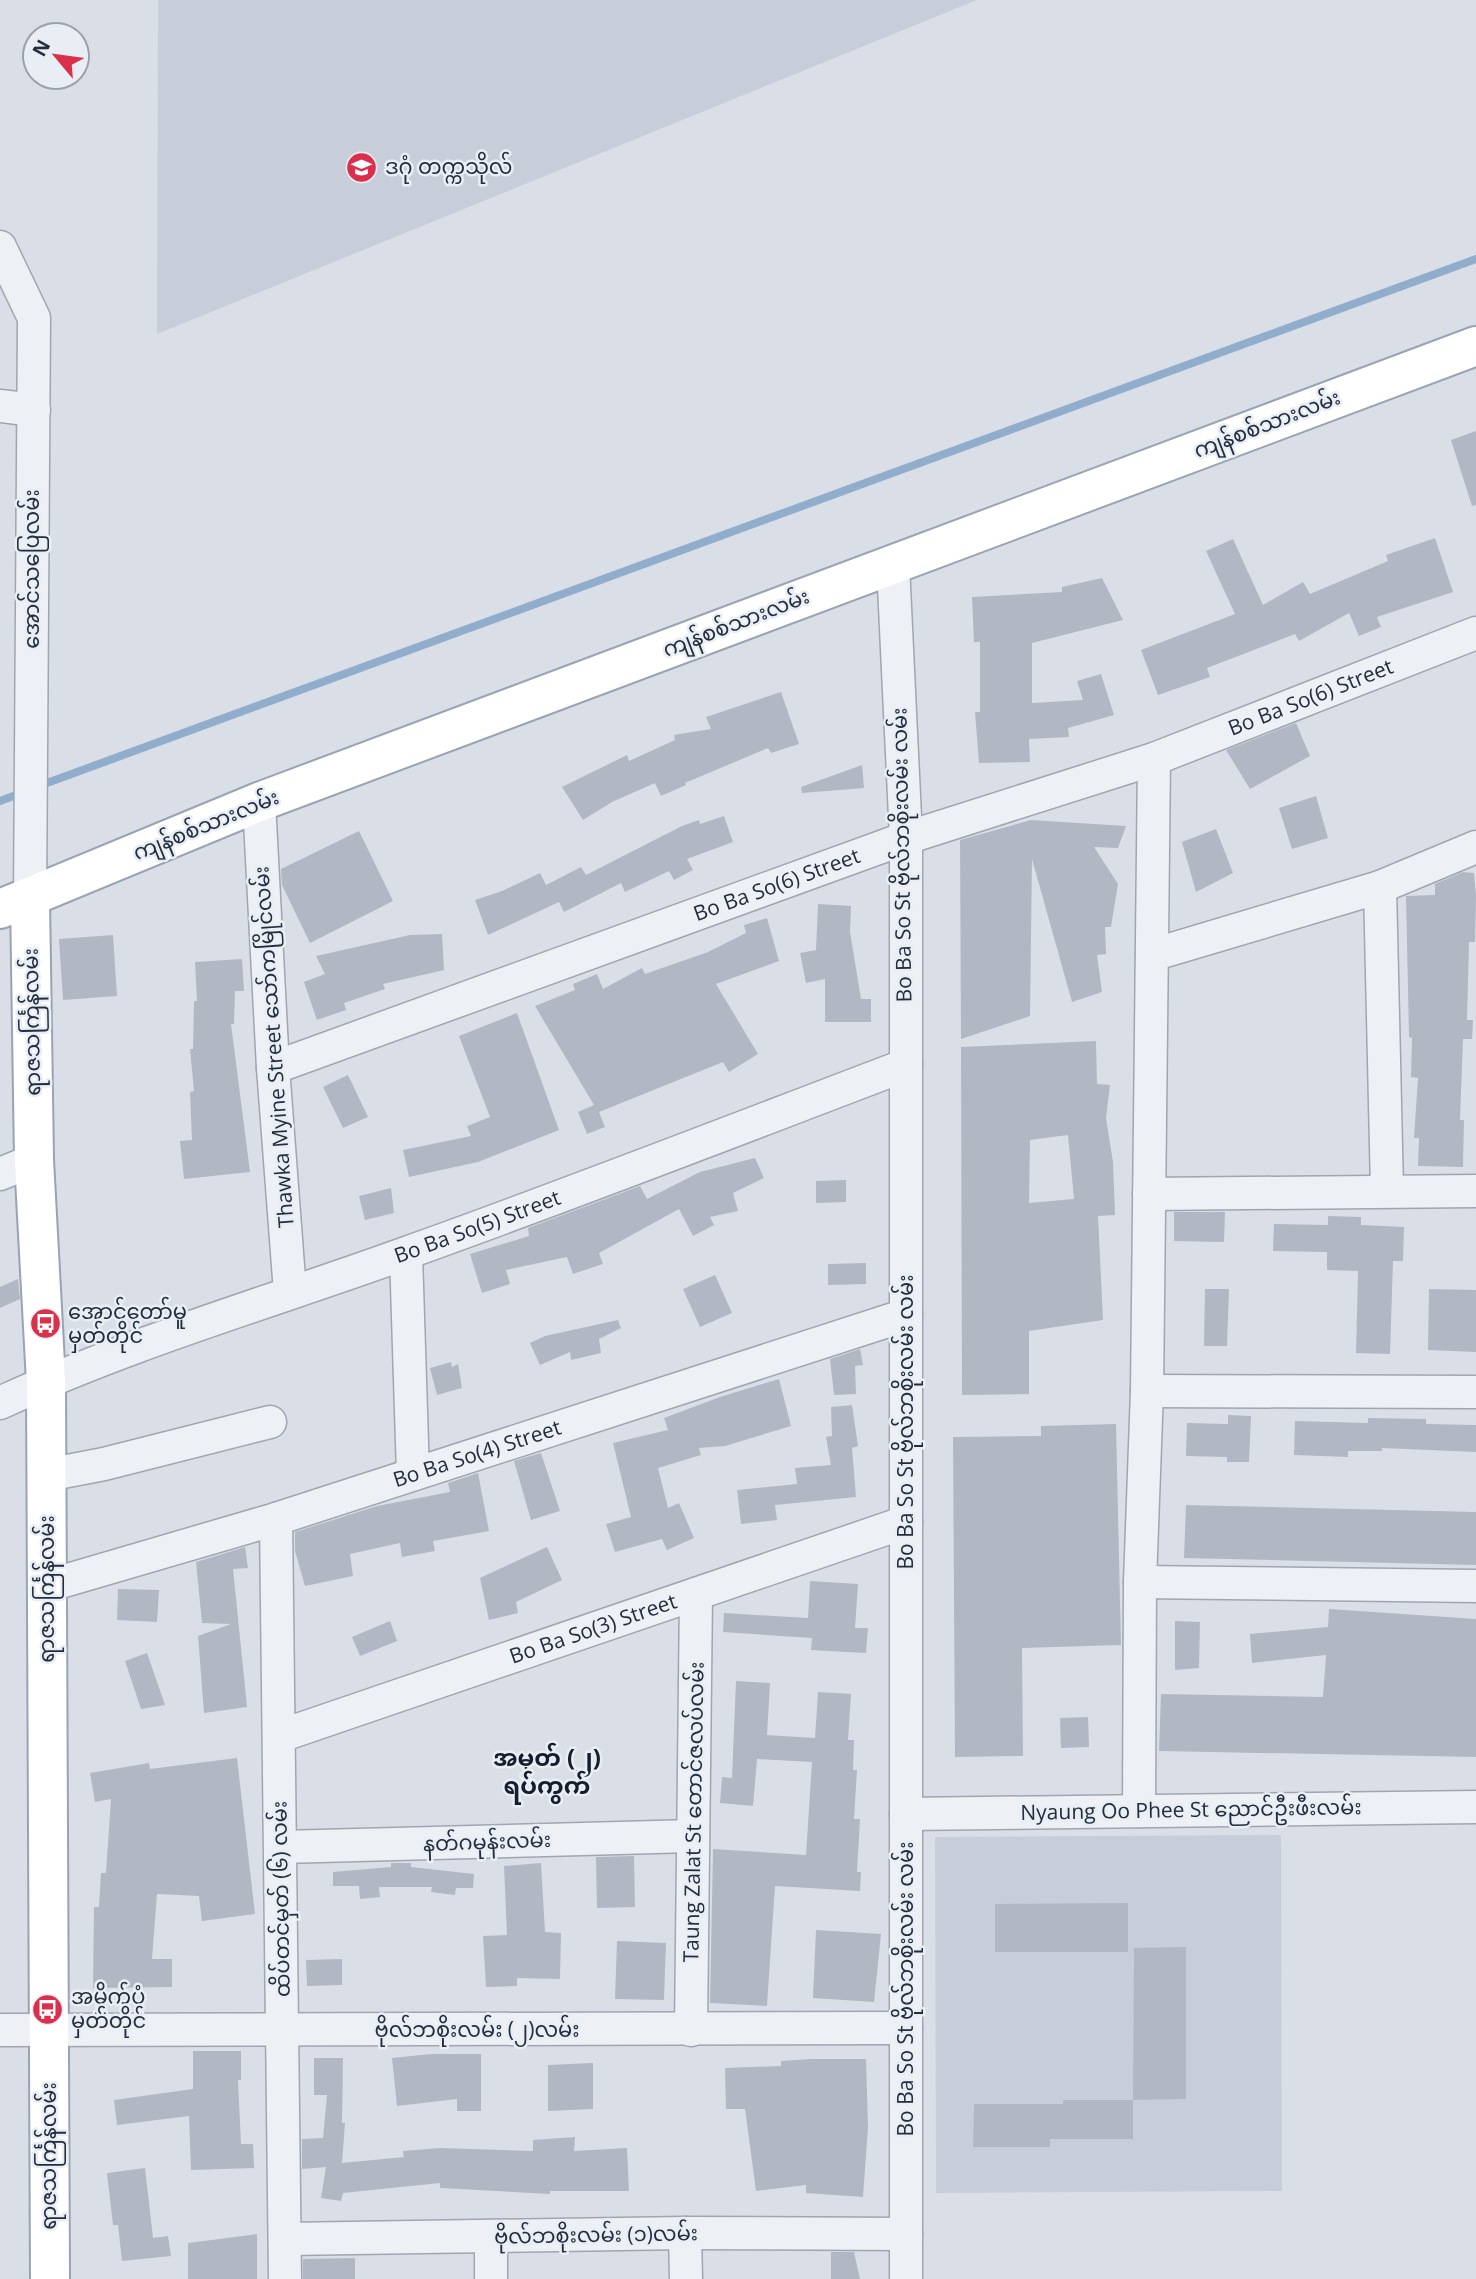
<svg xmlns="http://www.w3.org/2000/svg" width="1476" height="2279" font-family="'Open Sans','Noto Sans Myanmar',sans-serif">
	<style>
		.built { fill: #c8ced9 }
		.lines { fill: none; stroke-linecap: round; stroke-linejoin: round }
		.stream { stroke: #90aecc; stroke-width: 8 }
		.building { fill: #b1b8c4; fill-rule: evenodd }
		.minor-casing { stroke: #9fa6b1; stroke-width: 35 }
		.major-casing { stroke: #98a3b4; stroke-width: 42 }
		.minor { stroke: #edf0f5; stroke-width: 32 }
		.major { stroke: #fff; stroke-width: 38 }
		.labels { text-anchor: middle; stroke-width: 5; stroke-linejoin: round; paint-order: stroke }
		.poi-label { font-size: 21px; fill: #232d3e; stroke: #e9eef5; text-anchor: start }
		.street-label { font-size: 21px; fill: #232d3e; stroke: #e9eef5 }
		.quarter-label { font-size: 24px; font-weight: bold; fill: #161e2e; stroke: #e9eef5 }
	</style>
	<rect width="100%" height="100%" fill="#dadfe7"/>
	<g class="built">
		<polygon points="158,0 977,0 157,334"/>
		<polygon points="1281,1835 1282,2191 936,2193 935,1837"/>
	</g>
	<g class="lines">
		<g class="stream">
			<polyline points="36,787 1476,259"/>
			<polyline points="0,801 24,792"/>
		</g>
	</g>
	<g class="building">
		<polygon points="1476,431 1476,505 1472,506 1451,440"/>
		<polygon points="1435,538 1453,592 1377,617 1381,627 1359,636 1349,613 1299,641 1295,634 1207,668 1210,677 1158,695 1141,650 1235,614 1206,551 1233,539 1263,605 1303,582 1310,594 1388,561 1386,555"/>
		<polygon points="1102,578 1123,620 1032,643 1032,703 1083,700 1077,681 1101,674 1114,715 1068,728 1069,737 1029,739 1030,762 979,763 975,712 980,712 980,642 974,642 972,597 1062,592 1062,587"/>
		<polygon points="781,692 799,744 771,753 768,748 685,783 686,785 661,796 655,783 612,802 583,820 562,787 627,755 629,761 675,740 674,735 711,729 706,717"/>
		<polygon points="1296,723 1310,756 1250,789 1226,750"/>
		<polygon points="862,765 864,788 802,793 801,787"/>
		<polygon points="1316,796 1328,838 1292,849 1279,808"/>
		<polygon points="724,816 733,842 687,859 693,870 674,880 669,871 625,892 621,883 564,912 559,902 488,935 475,900 502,891 540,873 546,885 581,867 586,875 682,826 699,820 700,824"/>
		<polygon points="1031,820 1126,826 1118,848 1094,847 1118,884 1111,927 1105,927 1106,954 1097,955 1102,992 1072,1002 1032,859 1030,1016 961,1039 960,840"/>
		<polygon points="1216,829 1233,873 1196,892 1182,842"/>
		<polygon points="359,831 393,901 310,943 282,885 281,869"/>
		<polygon points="1463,872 1474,873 1476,896 1475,942 1469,942 1467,1020 1473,1020 1472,1039 1463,1039 1460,1120 1464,1120 1463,1167 1418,1166 1419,1138 1414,1138 1418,1078 1411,1077 1412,1038 1409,1037 1406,896 1435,895 1435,884"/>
		<polygon points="818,904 851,906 850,932 861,999 871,999 871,1022 825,1022 825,979 806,983 800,953 816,950"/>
		<polygon points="767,918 779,961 716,984 758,1054 729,1072 723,1062 599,1112 605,1127 587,1134 578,1112 594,1105 535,1006 575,990 573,984 597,974 603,989 642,968 645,974 708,952 746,933 744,925"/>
		<polygon points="442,934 444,970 383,984 385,989 344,1003 346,1010 317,1020 304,982 325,974 316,956 410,935"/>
		<polygon points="113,935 117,996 63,1000 59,939"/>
		<polygon points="242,959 244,991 235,991 234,1024 231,1024 250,1172 184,1179 180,1141 192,1140 190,1092 194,1091 190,1049 193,1049 194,1001 197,1001 195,962"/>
		<polygon points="517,1013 559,1130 478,1162 409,1177 403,1150 471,1136 467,1126 490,1117 459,1036"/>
		<path d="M1096 1041 1097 1084 1110 1085 1106 1118 1113 1162 1115 1215 1098 1216 1103 1320 1029 1331V1394L962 1395 961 1047ZM1068 1135 1074 1199 1029 1203 1030 1140Z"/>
		<polygon points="348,1075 368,1117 343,1128 323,1087"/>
		<polygon points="755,1158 764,1178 733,1193 738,1211 710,1217 714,1225 693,1236 679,1209 599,1253 603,1264 573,1274 567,1257 506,1270 510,1284 482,1293 470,1254 529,1236 528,1228 640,1186 647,1199 700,1172"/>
		<polygon points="846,1180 846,1202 816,1203 816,1181"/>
		<polygon points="391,1188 394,1213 365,1220 359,1196"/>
		<polygon points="1174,1212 1225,1212 1224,1242 1174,1241"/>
		<polygon points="1328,1216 1361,1217 1361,1225 1404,1227 1403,1261 1393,1261 1390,1354 1356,1353 1358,1271 1327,1270 1327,1252 1273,1251 1274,1224 1328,1225"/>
		<polygon points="866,1263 866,1284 828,1285 828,1264"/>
		<polygon points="715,1275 732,1313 700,1327 683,1289"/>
		<polygon points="18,1279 20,1299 0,1308 0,1287"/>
		<polygon points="1205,1289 1229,1289 1227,1346 1204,1346"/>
		<polygon points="1429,1289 1476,1290 1476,1352 1428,1350"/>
		<polygon points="618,1320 621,1328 599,1339 601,1353 571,1360 570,1352 540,1365 530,1343 545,1336"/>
		<polygon points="860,1349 863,1365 855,1366 856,1394 834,1395 830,1359"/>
		<polygon points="451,1362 452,1367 458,1364 462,1388 437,1395 430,1368"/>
		<polygon points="779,1379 791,1426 725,1446 699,1448 701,1455 658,1468 668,1508 679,1503 694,1538 667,1550 662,1539 615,1552 606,1524 631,1517 613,1443 668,1430 664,1418 720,1397"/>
		<polygon points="852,1405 858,1446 852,1448 856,1497 775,1505 777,1520 741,1524 737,1490 797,1484 795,1468 831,1465 826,1437 832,1436 831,1407"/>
		<polygon points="1228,1415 1251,1416 1249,1462 1227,1462 1227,1457 1186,1456 1187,1423 1228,1424"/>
		<polygon points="1368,1418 1426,1419 1426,1424 1476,1425 1476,1452 1382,1448 1382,1451 1348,1451 1348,1457 1294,1455 1295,1421 1368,1423"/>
		<polygon points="1116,1424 1121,1645 1022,1648 1023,1756 955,1757 953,1437 1041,1436 1041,1426"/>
		<polygon points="541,1453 560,1511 531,1520 514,1461"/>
		<polygon points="478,1473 489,1531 433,1541 435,1551 402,1557 400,1543 350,1554 353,1576 305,1586 295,1551 295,1532 377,1506 450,1492 448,1483"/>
		<polygon points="1186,1505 1476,1512 1476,1565 1184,1558"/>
		<polygon points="245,1547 248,1568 233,1569 247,1707 204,1713 198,1636 231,1624 202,1623 196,1562"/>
		<polygon points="547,1547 562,1580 516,1602 518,1613 489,1620 480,1578"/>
		<polygon points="810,1581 858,1584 855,1628 868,1628 866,1653 811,1650 812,1638 723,1632 724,1613 808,1618"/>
		<polygon points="118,1589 159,1590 157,1622 117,1620"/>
		<polygon points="1329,1609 1476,1619 1476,1757 1159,1751 1161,1694 1323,1697 1326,1655 1252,1663 1250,1634 1328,1627"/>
		<polygon points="390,1621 397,1641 360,1656 352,1637"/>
		<polygon points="1175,1621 1200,1622 1199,1668 1175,1670"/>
		<polygon points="147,1653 165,1705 141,1709 125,1661"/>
		<polygon points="736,1681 770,1683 767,1735 815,1738 818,1692 851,1694 848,1740 854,1740 853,1770 857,1770 854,1819 860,1819 857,1872 861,1872 860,1891 775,1886 767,2006 710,2003 713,1849 806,1855 812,1762 757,1759 753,1806 720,1803 722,1777 732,1778"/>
		<polygon points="1088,1717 1089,1747 1061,1748 1060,1718"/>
		<polygon points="237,1758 255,1914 202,1921 199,1896 157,1894 152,1959 172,1959 172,1987 93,1988 94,1907 99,1907 101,1873 106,1873 111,1799 95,1802 90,1773 149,1763 150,1769"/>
		<polygon points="634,1856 635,1907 597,1908 596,1857"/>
		<polygon points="391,1863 411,1863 411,1867 474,1874 473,1888 456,1888 455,1895 431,1892 432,1887 379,1887 380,1897 360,1899 359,1886 333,1886 333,1872 391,1867"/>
		<polygon points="541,1863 545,1932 561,1933 560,1979 517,1978 517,1986 486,1987 483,1936 507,1935 504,1866"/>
		<polygon points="1128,1903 1128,1952 995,1952 995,1904"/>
		<polygon points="816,1930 881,1934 874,2002 813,1998"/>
		<polygon points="617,1941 666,1943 664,2000 615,1999"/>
		<polygon points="1186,1947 1186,2099 1133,2100 1134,1948"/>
		<polygon points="342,1959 342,1985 307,1986 306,1960"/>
		<polygon points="193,2051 241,2051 241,2080 238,2080 241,2144 253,2144 254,2168 191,2170 189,2116 117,2125 114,2100 193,2089"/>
		<polygon points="431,2054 481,2054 481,2111 457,2111 457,2099 397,2106 392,2058"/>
		<polygon points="314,2058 343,2058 342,2123 345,2123 342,2163 404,2157 403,2151 440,2148 533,2151 533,2140 575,2137 574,2151 627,2148 629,2191 550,2191 550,2194 440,2188 440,2183 343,2193 341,2201 321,2198 326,2167 302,2169 302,2139 323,2138 327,2095 314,2095"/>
		<polygon points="811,2059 866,2059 868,2127 863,2197 806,2193 806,2185 756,2191 745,2109 726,2109 725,2068 781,2066 781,2061"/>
		<polygon points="593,2063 593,2109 548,2111 548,2065"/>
		<polygon points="1063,2100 1133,2100 1133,2139 1050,2139 1050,2147 973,2147 974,2104 1063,2104"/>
		<polygon points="145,2168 153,2238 168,2236 171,2256 122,2261 118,2225 113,2225 107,2173"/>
		<polygon points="257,2234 257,2279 188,2279 188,2243"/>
		<polygon points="831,2252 854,2252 860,2279 831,2279"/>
		<polygon points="355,2258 355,2279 303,2279 303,2259"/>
	</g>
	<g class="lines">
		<defs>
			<g id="minor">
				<polyline points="0,247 34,318 30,899"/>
				<polyline points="0,406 34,410"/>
				<polyline points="893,565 906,838 906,2279"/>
				<polyline points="259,802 273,1068 290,1292"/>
				<polyline points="1380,887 1387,1190"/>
				<polyline points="1152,955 1380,887 1476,847"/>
				<path id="s1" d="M273 1068 906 838 1154 759 1476 633"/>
				<polyline points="0,1174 34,1160"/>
				<polyline points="1149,1194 1476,1191"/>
				<polyline points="406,1254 413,1474"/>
				<polyline points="1147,1391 1476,1392"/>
				<path id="s2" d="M0 1403C131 1342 271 1302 406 1253 574 1193 740 1128 906 1065"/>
				<polyline points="47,1475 104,1464 270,1422"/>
				<polyline points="276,1519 285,2279"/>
				<polyline points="1140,1582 1476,1586"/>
				<path id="s3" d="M47 1586 276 1519 906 1315"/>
				<path id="s4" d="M280 1736 906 1522"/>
				<polyline points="1139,1811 1140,1582 1147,1391 1154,759"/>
				<polyline points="906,1814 1476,1807"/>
				<polyline points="281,1847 693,1836"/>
				<polyline points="0,2030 906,2028"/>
				<polyline points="691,2030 696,1594"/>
				<polyline points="685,2233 686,2279"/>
				<polyline points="285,2239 685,2233 906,2234"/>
				<polyline points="491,2279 491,2236"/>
			</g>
			<g id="major">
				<polyline points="30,899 34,1160 46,1382 50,2279"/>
				<polyline points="0,909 259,802 1476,346"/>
			</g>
		</defs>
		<use href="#minor" class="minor-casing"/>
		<use href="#major" class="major-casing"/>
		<use href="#minor" class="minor"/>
		<use href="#major" class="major"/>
	</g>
	<defs>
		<symbol id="university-disc" viewBox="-11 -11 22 22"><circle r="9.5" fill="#dc2f4b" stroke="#e9eef5"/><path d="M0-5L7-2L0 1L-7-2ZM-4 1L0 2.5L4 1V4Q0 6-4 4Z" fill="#fff"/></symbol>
		<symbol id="bus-disc" viewBox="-11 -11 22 22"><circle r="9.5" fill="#dc2f4b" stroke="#e9eef5"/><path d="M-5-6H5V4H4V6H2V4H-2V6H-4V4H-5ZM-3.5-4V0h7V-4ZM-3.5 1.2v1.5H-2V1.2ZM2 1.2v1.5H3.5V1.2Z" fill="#fff"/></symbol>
	</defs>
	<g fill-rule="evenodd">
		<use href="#university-disc" x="344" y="150" width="35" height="35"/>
		<use href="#bus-disc" x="28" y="1306" width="35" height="35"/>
		<use href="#bus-disc" x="30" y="1992" width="35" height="35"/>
	</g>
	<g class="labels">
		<g class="poi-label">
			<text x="385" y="174">ဒဂုံ တက္ကသိုလ်</text>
			<text x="68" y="1319">အောင်တော်မူ<tspan x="68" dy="24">မှတ်တိုင်</tspan></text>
			<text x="71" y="2004">အမှိုက်ပုံ<tspan x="71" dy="24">မှတ်တိုင်</tspan></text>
		</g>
		<g class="street-label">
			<text transform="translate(1267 424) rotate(-21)" y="7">ကျန်စစ်သားလမ်း</text>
			<text transform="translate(32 569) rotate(-90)" y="7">အောင်သပြေလမ်း</text>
			<text transform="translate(736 623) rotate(-21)" y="7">ကျန်စစ်သားလမ်း</text>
			<text dy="7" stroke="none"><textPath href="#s1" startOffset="1102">Bo Ba So(6) Street</textPath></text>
			<text transform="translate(206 825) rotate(-22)" y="7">ကျန်စစ်သားလမ်း</text>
			<text transform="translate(902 855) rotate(-91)" y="7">Bo Ba So St ဗိုလ်ဘစိုးလမ်း လမ်း</text>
			<text dy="7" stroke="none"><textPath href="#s1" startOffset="536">Bo Ba So(6) Street</textPath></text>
			<text transform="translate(32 1022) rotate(-91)" y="7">ရာဇသင်္ကြန်လမ်း</text>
			<text transform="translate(274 1047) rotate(-94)" y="7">Thawka Myine Street သော်ကမြိုင်လမ်း</text>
			<text dy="7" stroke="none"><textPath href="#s2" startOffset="509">Bo Ba So(5) Street</textPath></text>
			<text transform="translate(906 1422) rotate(-90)" y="7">Bo Ba So St ဗိုလ်ဘစိုးလမ်း လမ်း</text>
			<text dy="7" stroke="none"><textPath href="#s3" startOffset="450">Bo Ba So(4) Street</textPath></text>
			<text transform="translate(47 1589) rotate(-90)" y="7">ရာဇသင်္ကြန်လမ်း</text>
			<text dy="7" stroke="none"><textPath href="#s4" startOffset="331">Bo Ba So(3) Street</textPath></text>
			<text transform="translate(1191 1810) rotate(-1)" y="7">Nyaung Oo Phee St ညောင်ဦးဖီးလမ်း</text>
			<text transform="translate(694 1812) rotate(-89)" y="7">Taung Zalat St တောင်ဇလပ်လမ်း</text>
			<text transform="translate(487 1842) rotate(-2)" y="7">နတ်ဂမုန်းလမ်း</text>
			<text transform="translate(281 1899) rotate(-91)" y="7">ထိပ်တင်မှတ် (၆) လမ်း</text>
			<text transform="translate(906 1989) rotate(-90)" y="7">Bo Ba So St ဗိုလ်ဘစိုးလမ်း လမ်း</text>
			<text x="477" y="2037">ဗိုလ်ဘစိုးလမ်း (၂)လမ်း</text>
			<text transform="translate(49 2156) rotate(-90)" y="7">ရာဇသင်္ကြန်လမ်း</text>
			<text transform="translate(596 2235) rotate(-1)" y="7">ဗိုလ်ဘစိုးလမ်း (၁)လမ်း</text>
		</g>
		<g class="quarter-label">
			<text x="547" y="1766">အမှတ် (၂)<tspan x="547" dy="28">ရပ်ကွက်</tspan></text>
		</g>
	</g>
	<g transform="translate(56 56) rotate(299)"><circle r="33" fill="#e9eef5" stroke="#9aa1ac" stroke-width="2"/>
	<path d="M0-5L12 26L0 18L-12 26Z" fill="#dc2f4b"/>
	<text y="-10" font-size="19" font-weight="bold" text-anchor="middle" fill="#232d3e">N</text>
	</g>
</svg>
